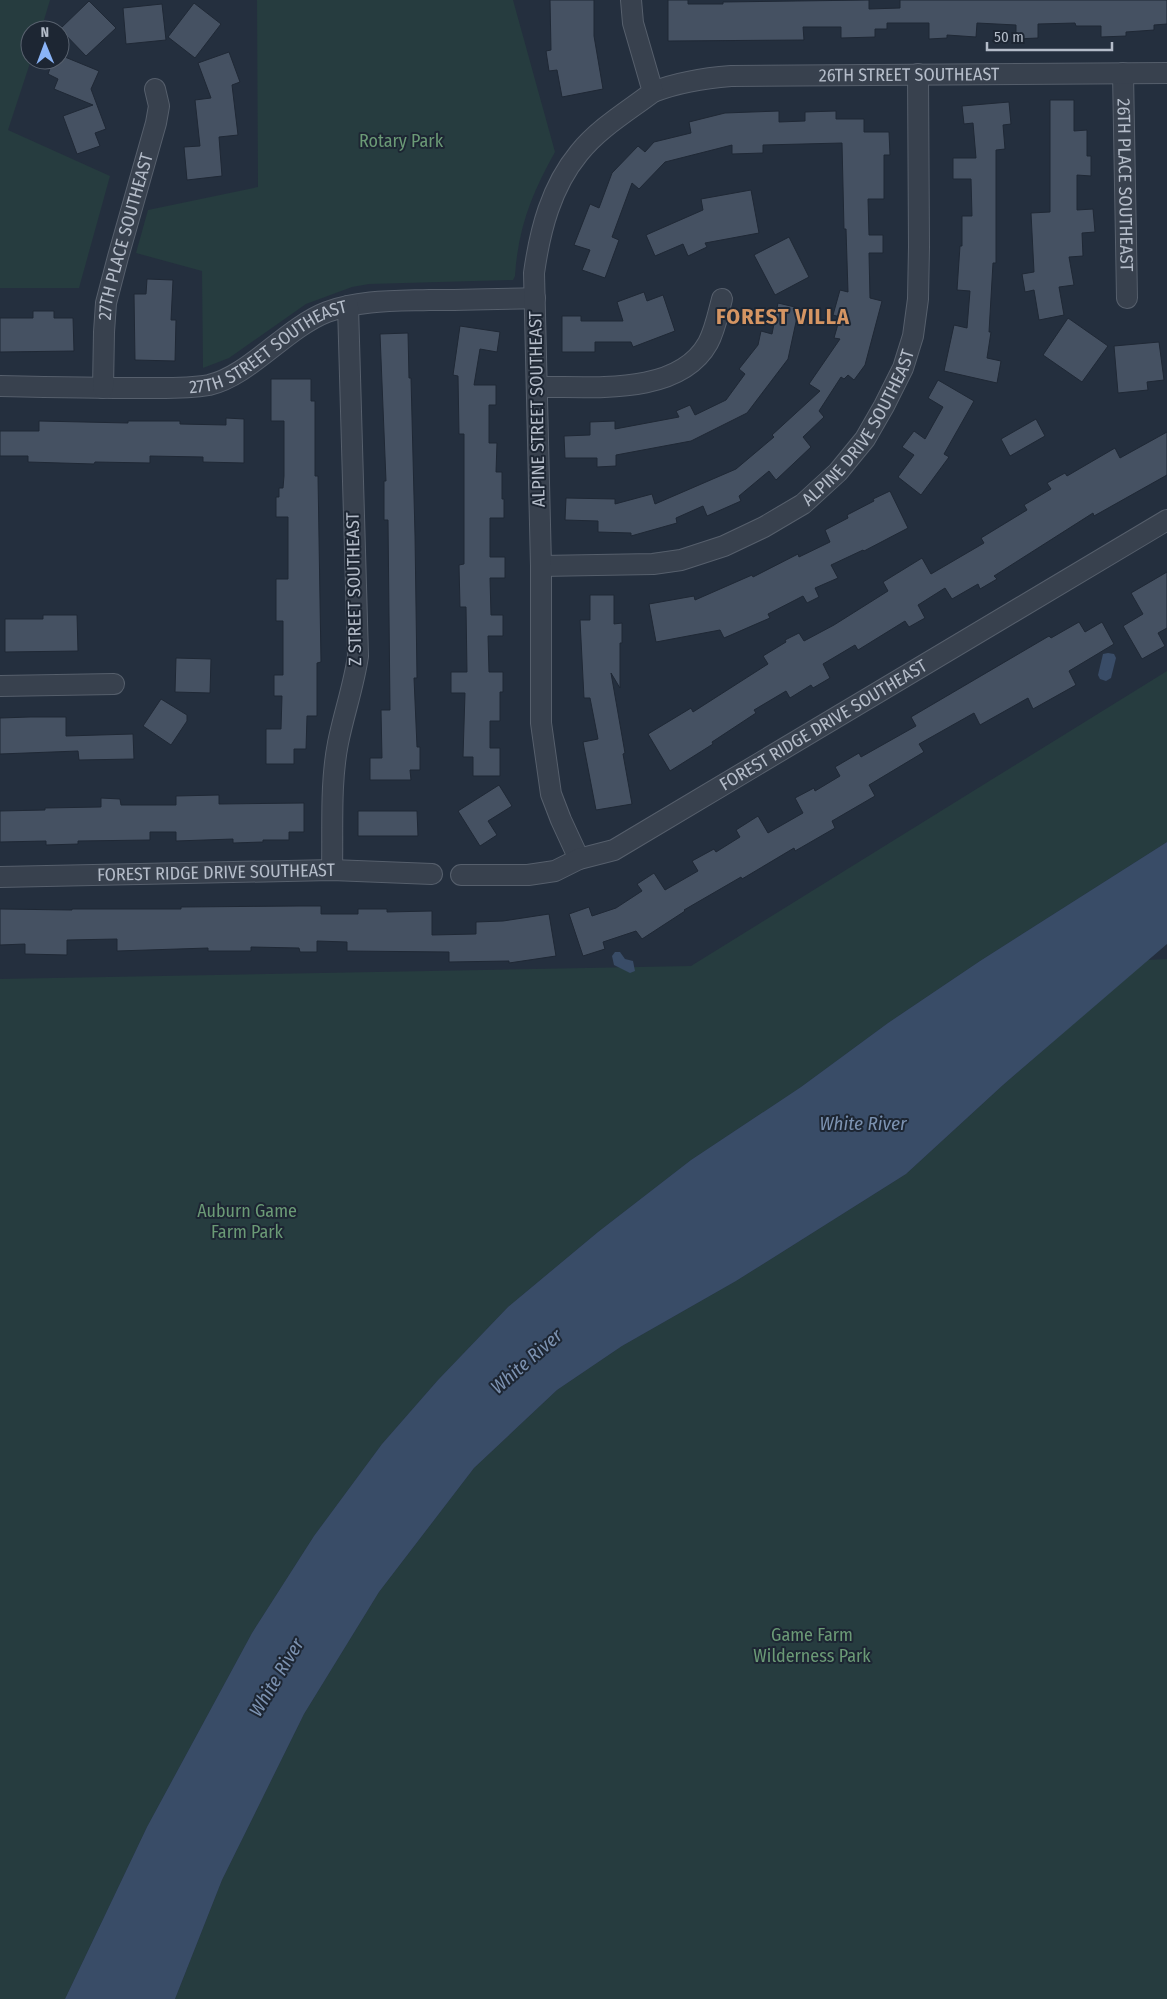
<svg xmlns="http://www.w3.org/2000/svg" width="1167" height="1999" font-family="'Fira Sans Condensed',sans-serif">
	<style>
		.green { fill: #263c3f }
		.water { fill: #394c67 }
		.building { fill: #455162; stroke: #1f2835 }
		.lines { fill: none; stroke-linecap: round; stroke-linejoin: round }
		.minor-casing { stroke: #565f6c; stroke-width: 22 }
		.minor { stroke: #38414e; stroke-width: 20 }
		.labels { text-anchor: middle; stroke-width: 4; stroke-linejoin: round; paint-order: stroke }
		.street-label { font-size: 18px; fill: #b4bcc9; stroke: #1d2633 }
		.park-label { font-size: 18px; fill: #6b9a76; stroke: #1d2633 }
		.water-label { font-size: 19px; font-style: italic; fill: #7c92b1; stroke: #1d2633 }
		.district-label { font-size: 22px; font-weight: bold; letter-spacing: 1px; fill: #d59563; stroke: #1d2633 }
	</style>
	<rect width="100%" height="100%" fill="#242f3e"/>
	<g class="green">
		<polygon points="0,0 50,0 41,30 30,30 31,60 8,130 110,176 79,288 0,288"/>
		<path d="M257 0H513L555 152C532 193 518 228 515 276L513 280 369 284 352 287 306 304 229 358 203 368 202 271 136 253 148 210 258 187Z"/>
		<polygon points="1167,671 1167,842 980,961 888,1023 801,1087 691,1160 598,1232 508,1307 438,1380 382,1444 314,1536 252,1633 147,1827 65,1999 0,1999 0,979 691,966"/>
		<polygon points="1167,959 1167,1999 175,1999 222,1880 304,1714 379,1592 474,1468 557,1390 622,1346 736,1281 906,1174 1003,1085 1147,960"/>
	</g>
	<g class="water">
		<polygon points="1108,653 1114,654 1116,658 1111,678 1106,681 1100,679 1098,675 1103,654"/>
		<polygon points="1167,842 1167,944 1003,1085 906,1174 736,1281 622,1346 557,1390 474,1468 379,1592 304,1714 222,1880 175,1999 65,1999 147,1827 252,1633 314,1536 382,1444 438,1380 508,1307 598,1232 691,1160 801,1087 888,1023 980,961"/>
		<polygon points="615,952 620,952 625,959 633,961 635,971 630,973 614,965 612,956"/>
	</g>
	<g class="building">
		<polygon points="550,0 594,0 594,36 603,89 562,97 557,70 549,71 546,51 551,50"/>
		<polygon points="668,0 688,0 688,4 723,4 723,2 869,0 869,9 900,8 900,0 1167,0 1167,24 1154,25 1154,30 1126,32 1126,36 1101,37 1101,26 1076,26 1075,23 1038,24 1038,38 1016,39 1016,25 977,23 976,37 947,35 947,38 929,39 929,23 887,23 887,29 875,29 875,37 841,38 841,27 803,27 804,40 668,41"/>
		<polygon points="89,1 116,28 86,56 60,29"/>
		<polygon points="194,3 221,24 195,58 168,37"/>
		<polygon points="162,4 166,40 126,44 123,8"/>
		<polygon points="229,52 240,82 232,85 238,135 219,137 222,176 187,180 184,147 200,146 195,100 211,98 198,63"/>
		<polygon points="60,55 99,71 91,89 106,129 95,133 100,146 77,154 63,116 93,105 54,89 58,79 48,74 53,60 60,60"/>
		<polygon points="1050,100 1074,100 1074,131 1087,130 1087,156 1091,156 1091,176 1077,175 1077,210 1093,209 1095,232 1082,233 1083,256 1069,257 1074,285 1059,287 1064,315 1039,320 1034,290 1025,292 1022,274 1034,272 1031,213 1050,212"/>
		<polygon points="1009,102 1011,124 1003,125 1005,149 996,150 996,263 993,263 989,332 991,332 987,358 1001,361 997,383 944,371 954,325 967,328 970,291 957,290 960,246 962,246 962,216 972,216 971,179 953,179 953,158 976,158 973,123 964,124 962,106"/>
		<polygon points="779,111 779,122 805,121 805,112 836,111 836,119 864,119 864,132 889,132 890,155 884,155 884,199 868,199 869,235 883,235 883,253 869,253 870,298 882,301 865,365 854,380 848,375 844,379 841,377 819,411 824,417 803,437 811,447 776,480 769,471 739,496 741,501 707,516 703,506 676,518 677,523 631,536 631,533 598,532 598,521 565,520 566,498 615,499 615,504 652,494 655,504 736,469 774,437 772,435 820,391 809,384 840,339 834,338 840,317 833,315 840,290 848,292 846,229 844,229 842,143 763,145 763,153 732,154 732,145 665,162 639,189 632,183 612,237 619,240 605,278 582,270 590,250 574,245 590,204 599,208 612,173 638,146 645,152 654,142 691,133 689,122 725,113"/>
		<polygon points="751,190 759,233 705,243 707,247 688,256 683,244 655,256 646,235 703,210 701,199"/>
		<polygon points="789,237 809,277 775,295 754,255"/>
		<polygon points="147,279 173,280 171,320 176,320 175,361 135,360 134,294 146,294"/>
		<polygon points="644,292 647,301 663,295 675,331 633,347 631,342 595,342 595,352 562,352 562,316 581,316 581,321 623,321 617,302"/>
		<polygon points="778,303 799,308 788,359 747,413 691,441 616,455 616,466 597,467 597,458 565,458 564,436 590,435 590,422 615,421 615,429 679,417 676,411 690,405 695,415 726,400 745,374 739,369 758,345 761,331 772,334"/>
		<polygon points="33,311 54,311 54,318 73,318 74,351 0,352 0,318 33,318"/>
		<polygon points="1068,318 1108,346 1082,382 1043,355"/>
		<polygon points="460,326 500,332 497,352 480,349 474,385 496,385 496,405 489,405 489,443 497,443 496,472 502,472 502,499 504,499 504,518 490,518 490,557 505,557 505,578 490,578 491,615 503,615 503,636 488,636 489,672 503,672 503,692 500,692 500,721 490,721 490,748 500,748 500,776 473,776 473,757 463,757 465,693 451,693 451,672 467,672 466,607 460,607 459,565 464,564 464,434 459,434 458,376 453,375"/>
		<polygon points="408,333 409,378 411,378 415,535 417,678 414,678 417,747 420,747 420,770 410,770 411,780 370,780 370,758 382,758 381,710 390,710 388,520 384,520 384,481 386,481 380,334"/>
		<polygon points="1159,342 1164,380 1147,382 1148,390 1118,393 1114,346"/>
		<polygon points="271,379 311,379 311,401 315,401 315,476 318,476 321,662 317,663 317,716 307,716 306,749 294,749 294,764 266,764 266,729 281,729 282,696 274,696 274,675 283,675 283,621 276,621 276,579 288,579 288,517 276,517 276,497 279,497 279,488 283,488 284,476 284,421 271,421"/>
		<polygon points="938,380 974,401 944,454 949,457 921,495 898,477 914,455 902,447 914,431 925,439 943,407 928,398"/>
		<polygon points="226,418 244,419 244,463 203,462 203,457 150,456 150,463 95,462 94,464 28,462 28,456 0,456 0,431 39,431 39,421 128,423 128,421 180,421 180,424 226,425"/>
		<polygon points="1036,419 1045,436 1010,456 1001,439"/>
		<polygon points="1167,432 1167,475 1094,516 1093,513 994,576 997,579 980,589 978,584 952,599 945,588 918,605 925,618 909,627 905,621 858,650 855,645 823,664 830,678 813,688 811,685 790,698 786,691 754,710 756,713 712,742 713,744 670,771 648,734 691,708 693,712 768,664 763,656 786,642 785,640 799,633 804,641 834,625 888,591 883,582 922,558 931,574 984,543 981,538 1027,510 1024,505 1051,489 1047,483 1065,473 1067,476 1115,448 1120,458"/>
		<polygon points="890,491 908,528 864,551 863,550 831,565 838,578 815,588 819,597 807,603 803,596 768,614 770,618 724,638 720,630 656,642 649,604 694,596 695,600 752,575 753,577 798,554 799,557 830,542 825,530 848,518 847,515 874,501 873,499"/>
		<polygon points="1167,572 1167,628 1158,633 1165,646 1142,659 1123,626 1143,614 1131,593"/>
		<polygon points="590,595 614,595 614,624 622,623 622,643 620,643 620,688 611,673 625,753 623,754 632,804 596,810 583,742 598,739 590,698 584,698 580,620 590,620"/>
		<polygon points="43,615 77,615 78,651 5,652 5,619 43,619"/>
		<polygon points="1079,622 1085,632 1102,622 1114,644 1069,671 1076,685 1033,709 1028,698 980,725 974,713 919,744 924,752 869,785 875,796 832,821 835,828 795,851 794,848 742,879 741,877 684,910 685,911 642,939 636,931 603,942 605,949 583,956 569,914 589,907 592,916 616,908 642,891 637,884 654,873 665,890 698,871 692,861 714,849 716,852 740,837 736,830 758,816 768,833 803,813 795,798 814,788 815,791 840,776 835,767 859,753 861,757 916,726 911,717 1049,636 1051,638"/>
		<polygon points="176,658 211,659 210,693 175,692"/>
		<polygon points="161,699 187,715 187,721 171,745 143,726"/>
		<polygon points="30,717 66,717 66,736 133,734 134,759 79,760 78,751 0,754 0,718"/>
		<polygon points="499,785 512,806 488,821 497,835 480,846 458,811"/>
		<polygon points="219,795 219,804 304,803 304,832 289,832 289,840 263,840 263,842 233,843 233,839 176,841 176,832 150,832 150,840 78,841 78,844 46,845 46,841 0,842 0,811 45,810 45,808 101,807 101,798 120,799 121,805 176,805 176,796"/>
		<polygon points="358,811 417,811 418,836 358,836"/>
		<polygon points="299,906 321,906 321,914 358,914 358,909 387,909 387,912 432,911 432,935 476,934 476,922 503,921 549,914 556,956 509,963 509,961 449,962 449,952 347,951 347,942 317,941 317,952 300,952 299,948 251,947 251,951 208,951 208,948 117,951 117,939 67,940 67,955 25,954 25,944 0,945 0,909 72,910 72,909 181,909 181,907"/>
	</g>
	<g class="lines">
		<defs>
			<g id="minor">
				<path id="s1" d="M1123 73 1127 298"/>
				<path id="s2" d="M653 92C679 82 704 78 731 76L1167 73"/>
				<path id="s3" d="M0 386C47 387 94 388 140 388 163 388 186 389 209 385 249 376 286 328 327 312 359 300 395 301 429 300 464 300 500 299 535 298"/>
				<path d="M537 387C590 386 678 397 708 343 715 330 718 314 722 299"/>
				<path id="s4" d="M103 388 104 332 106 303 118 257 156 123 159 106 155 89"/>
				<path id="s5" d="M541 566 653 564 681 560 724 546 764 527 803 504 838 472 865 439 884 406 903 368 913 336 918 299 919 247 918 74"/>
				<polyline points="0,686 114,684"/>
				<path d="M579 859 561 820 551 794 541 723V566L534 273C540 230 551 187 579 153 599 128 628 111 653 92L633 23 631 0"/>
				<path d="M332 870C333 828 330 784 338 743 344 713 354 685 358 656L348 306"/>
				<path id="s6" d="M461 875H528L555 871 579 859 614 850 1167 520"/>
				<path id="s7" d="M0 877 332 870 432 874"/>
			</g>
		</defs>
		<use href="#minor" class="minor-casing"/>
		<use href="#minor" class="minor"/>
	</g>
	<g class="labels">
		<g class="street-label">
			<text dy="6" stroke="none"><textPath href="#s2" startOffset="258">26TH STREET SOUTHEAST</textPath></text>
			<text dy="6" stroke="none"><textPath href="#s1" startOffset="112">26TH PLACE SOUTHEAST</textPath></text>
			<text dy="6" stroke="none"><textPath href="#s4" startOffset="154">27TH PLACE SOUTHEAST</textPath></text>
			<text dy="6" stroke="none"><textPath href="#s3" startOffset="279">27TH STREET SOUTHEAST</textPath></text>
			<text transform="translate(537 409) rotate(-91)" y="6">ALPINE STREET SOUTHEAST</text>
			<text dy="6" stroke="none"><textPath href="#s5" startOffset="371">ALPINE DRIVE SOUTHEAST</textPath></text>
			<text transform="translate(354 589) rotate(-91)" y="6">Z STREET SOUTHEAST</text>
			<text dy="6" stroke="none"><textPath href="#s6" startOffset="401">FOREST RIDGE DRIVE SOUTHEAST</textPath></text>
			<text dy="6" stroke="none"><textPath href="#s7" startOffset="216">FOREST RIDGE DRIVE SOUTHEAST</textPath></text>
		</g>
		<g class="park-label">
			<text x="401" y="147">Rotary Park</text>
			<text x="247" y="1217">Auburn Game<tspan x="247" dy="21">Farm Park</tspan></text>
			<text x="812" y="1641">Game Farm<tspan x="812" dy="21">Wilderness Park</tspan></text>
		</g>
		<g class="water-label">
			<text x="863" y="1130">White River</text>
			<text transform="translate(526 1361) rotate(-41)" y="7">White River</text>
			<text transform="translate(276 1677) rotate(-59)" y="7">White River</text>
		</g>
		<g class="district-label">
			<text x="783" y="324">FOREST VILLA</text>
		</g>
	</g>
	<g transform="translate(45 45) rotate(359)"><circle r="24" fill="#1d2633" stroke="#59626f"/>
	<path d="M0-4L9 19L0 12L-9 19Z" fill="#8ab4f8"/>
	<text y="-8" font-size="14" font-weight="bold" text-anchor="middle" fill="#b4bcc9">N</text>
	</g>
	<path d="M987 42v8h125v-8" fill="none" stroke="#b4bcc9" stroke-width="2.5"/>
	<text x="994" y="42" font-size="15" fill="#b4bcc9" stroke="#1d2633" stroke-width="4" paint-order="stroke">50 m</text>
</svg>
